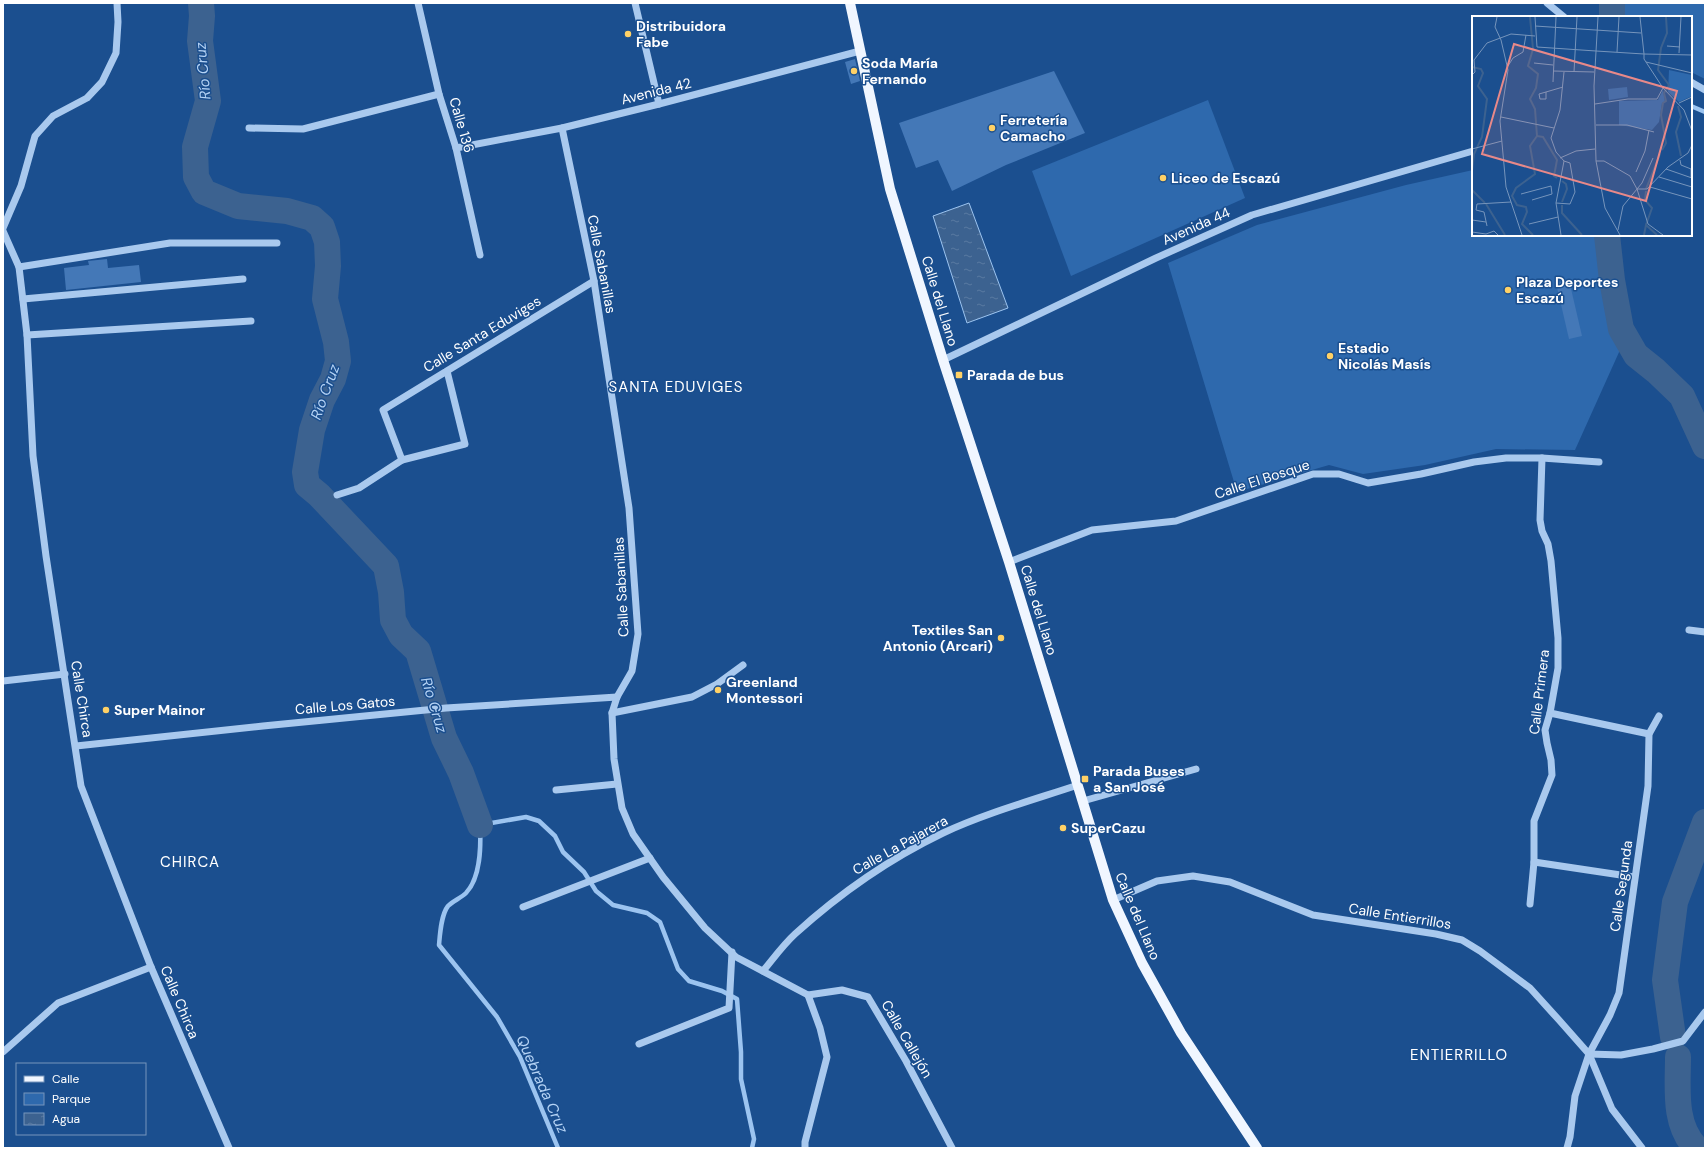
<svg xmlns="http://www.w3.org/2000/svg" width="1708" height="1151" font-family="'DM Sans',sans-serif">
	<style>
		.green { fill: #2e69ad }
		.water { fill: url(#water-ripples); stroke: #9cc4f0 }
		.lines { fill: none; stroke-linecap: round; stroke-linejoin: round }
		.stream { stroke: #9cc4f0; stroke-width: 4.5 }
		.river { stroke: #3c6290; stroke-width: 26 }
		.building { fill: #4478b7 }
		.minor { stroke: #a9c9ee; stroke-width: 7 }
		.major { stroke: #f0f6ff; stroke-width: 10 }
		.poi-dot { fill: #ffd166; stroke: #1b4f8f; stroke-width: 1.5 }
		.labels { text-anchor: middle; stroke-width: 3; stroke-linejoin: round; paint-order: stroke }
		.poi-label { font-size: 14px; font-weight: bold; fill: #fff; stroke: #1b4f8f; text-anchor: start }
		.street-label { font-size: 14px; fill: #fff; stroke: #1b4f8f }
		.water-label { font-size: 15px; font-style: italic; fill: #b5d3f5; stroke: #1b4f8f }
		.neighbourhood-label { font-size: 15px; letter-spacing: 1px; fill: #fff; stroke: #1b4f8f }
		.inset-river { fill: none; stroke: #3c6290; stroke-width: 2 }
		.inset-road { fill: none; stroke: #7695bc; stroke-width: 1 }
		.view { fill: #e88989; fill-opacity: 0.15; stroke: #e88989; stroke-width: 2 }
		.inset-edge { fill: none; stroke: #fff; stroke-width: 2 }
	</style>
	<defs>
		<pattern id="water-ripples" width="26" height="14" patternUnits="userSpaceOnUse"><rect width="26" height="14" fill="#3c6290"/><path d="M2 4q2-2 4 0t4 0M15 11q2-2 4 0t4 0" fill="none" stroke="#597aa1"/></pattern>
	</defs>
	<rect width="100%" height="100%" fill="#1b4f8f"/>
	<g class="green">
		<polygon points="1623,3 1705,3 1705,79 1691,72 1691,17 1623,17"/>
		<polygon points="1208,100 1245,198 1071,276 1032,171"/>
		<polygon points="1473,170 1473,235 1602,235 1610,317 1620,350 1575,450 1496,449 1425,465 1363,474 1329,465 1237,492 1168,263 1257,225 1406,185"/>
	</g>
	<polygon class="water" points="969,203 1008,308 967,323 933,216"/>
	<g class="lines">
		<g class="stream">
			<polyline points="1691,106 1705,112"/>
			<path d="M558 1148 520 1057 497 1017 439 945C440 934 441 915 448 906 453 901 461 898 466 893 481 877 481 846 480 825L526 817 539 821 555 836 563 852 584 872 596 891 613 905 647 913 660 922 678 969 689 981 722 991 737 999 741 1052V1079L754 1139 752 1148"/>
		</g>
		<g class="river">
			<polyline points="201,3 202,16 200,41 208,101 195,147 196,177 204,192 238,206 287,211 312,218 322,227 327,242 328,266 325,299 336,342 338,361 333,379 322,400 312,430 305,472 307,485 319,495 386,566 391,592 393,620 401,635 418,651 444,738 461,773 480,825"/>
			<polyline points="1612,17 1612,3"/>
			<polyline points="1607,235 1612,280 1621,329 1636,355 1656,371 1682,396 1705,446"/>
			<polyline points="1673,1037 1665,980 1675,902 1705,822"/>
			<path d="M1678 1057C1678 1088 1673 1124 1696 1148"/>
		</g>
	</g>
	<g class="building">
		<polygon points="855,59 860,81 851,84 845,62"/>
		<polygon points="1054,71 1085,133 1006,165 952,191 938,160 916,168 899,123"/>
		<polygon points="107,259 108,268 139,265 141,282 66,290 64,268 89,265 88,261"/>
		<polygon points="1569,280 1582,336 1569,339 1556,283"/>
	</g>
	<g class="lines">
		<g class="minor">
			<polyline points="418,3 439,94 456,148 480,255"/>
			<polyline points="635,3 659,104"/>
			<polyline points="1547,3 1564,17"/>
			<polyline points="1691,82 1705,90"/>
			<polyline points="249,128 303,129 439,94"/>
			<polyline points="562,128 594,281 629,508 638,634 632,671 617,697 612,713 614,759 622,808 633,834 663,877 705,928 736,957 808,995 820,1028 827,1057 805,1142 805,1148"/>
			<polyline points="456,148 562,128 659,104 860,51"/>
			<polyline points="3,228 21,186 35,136 53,116 87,98 102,82 116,53 118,22 117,3"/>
			<polyline points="3,231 19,267 27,335 33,456 46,556 81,786 151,967 229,1148"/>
			<polyline points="19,267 170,243 277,243"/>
			<polyline points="23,299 243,279"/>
			<polyline points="27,335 251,321"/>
			<polyline points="943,360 1156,258 1252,215 1473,151"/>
			<polyline points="447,371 465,444 402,460 383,410 594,281"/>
			<polyline points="337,495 359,488 402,460"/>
			<polyline points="1009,562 1092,530 1176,521 1313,474 1339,474 1368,483 1421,474 1474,462 1506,458 1542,458 1599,462"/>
			<polyline points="1689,630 1705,632"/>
			<polyline points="3,681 65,674"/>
			<polyline points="612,713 692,697 717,684 743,665"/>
			<polyline points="1550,713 1649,734"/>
			<polyline points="76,746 263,726 446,708 617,697"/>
			<polyline points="556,790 617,784"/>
			<polyline points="1083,801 1196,769"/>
			<polyline points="1534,862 1634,877"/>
			<polyline points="1113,900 1157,881 1193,876 1230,882 1313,915 1436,934 1462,940 1480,951 1530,988 1559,1020 1589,1054 1612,1109 1642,1148"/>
			<polyline points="1530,904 1534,862 1534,821 1552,775 1551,760 1547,743 1545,730 1550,713 1558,668 1558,638 1551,561 1548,544 1542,531 1540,520 1542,458"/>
			<polyline points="523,907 650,858"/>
			<path d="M763 971C773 959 783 945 795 934 839 894 889 859 943 833 986 813 1033 800 1078 785"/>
			<polyline points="808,995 842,990 868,997 906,1061 952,1148"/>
			<polyline points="639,1044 729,1008 732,952"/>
			<polyline points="3,1052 58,1003 151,967"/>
			<polyline points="1589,1054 1621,1055 1653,1049 1683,1041 1705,1012"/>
			<polyline points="1567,1148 1570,1137 1575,1096 1589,1054 1610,1015 1619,993 1648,786 1649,734 1659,716"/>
		</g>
		<polyline class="major" points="850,3 890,189 943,360 1009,562 1113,900 1142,963 1181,1033 1257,1148"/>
	</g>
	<g class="poi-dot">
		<circle cx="628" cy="34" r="4"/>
		<circle cx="854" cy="71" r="4"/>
		<circle cx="992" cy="128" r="4"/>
		<circle cx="1163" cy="178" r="4"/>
		<circle cx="1508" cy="290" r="4"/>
		<circle cx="1330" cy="356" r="4"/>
		<rect x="955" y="371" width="8" height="8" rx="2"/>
		<circle cx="1001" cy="638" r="4"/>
		<circle cx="718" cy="690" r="4"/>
		<circle cx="106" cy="710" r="4"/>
		<rect x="1081" y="775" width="8" height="8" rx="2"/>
		<circle cx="1063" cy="828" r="4"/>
	</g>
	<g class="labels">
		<g class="poi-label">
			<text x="636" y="31">Distribuidora<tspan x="636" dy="16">Fabe</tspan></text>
			<text x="862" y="68">Soda María<tspan x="862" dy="16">Fernando</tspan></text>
			<text x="1000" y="125">Ferretería<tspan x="1000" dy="16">Camacho</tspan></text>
			<text x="1171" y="183">Liceo de Escazú</text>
			<text x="1516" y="287">Plaza Deportes<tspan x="1516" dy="16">Escazú</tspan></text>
			<text x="1338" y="353">Estadio<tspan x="1338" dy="16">Nicolás Masís</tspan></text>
			<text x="967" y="380">Parada de bus</text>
			<text x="993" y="635" text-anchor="end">Textiles San<tspan x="993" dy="16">Antonio (Arcari)</tspan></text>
			<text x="726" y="687">Greenland<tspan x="726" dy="16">Montessori</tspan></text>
			<text x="114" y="715">Super Mainor</text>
			<text x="1093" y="776">Parada Buses<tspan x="1093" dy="16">a San José</tspan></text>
			<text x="1071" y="833">SuperCazu</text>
		</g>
		<g class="street-label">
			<text transform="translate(656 91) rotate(-14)" y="5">Avenida 42</text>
			<text transform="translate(462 125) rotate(74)" y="5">Calle 136</text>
			<text transform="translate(1196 226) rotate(-24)" y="5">Avenida 44</text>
			<text transform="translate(602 264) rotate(79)" y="5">Calle Sabanillas</text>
			<text transform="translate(940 301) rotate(73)" y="5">Calle del Llano</text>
			<text transform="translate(482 334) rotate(-31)" y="5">Calle Santa Eduviges</text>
			<text transform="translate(1262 479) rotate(-18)" y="5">Calle El Bosque</text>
			<text transform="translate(621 587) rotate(-93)" y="5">Calle Sabanillas</text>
			<text transform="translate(1039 610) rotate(73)" y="5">Calle del Llano</text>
			<text transform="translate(1539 692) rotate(-83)" y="5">Calle Primera</text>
			<text transform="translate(82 699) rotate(81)" y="5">Calle Chirca</text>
			<text transform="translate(345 705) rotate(-5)" y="5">Calle Los Gatos</text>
			<text transform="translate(900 845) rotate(-29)" y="5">Calle La Pajarera</text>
			<text transform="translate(1621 886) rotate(-82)" y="5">Calle Segunda</text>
			<text transform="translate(1138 916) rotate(67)" y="5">Calle del Llano</text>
			<text transform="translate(1400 916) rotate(9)" y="5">Calle Entierrillos</text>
			<text transform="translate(180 1002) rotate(67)" y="5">Calle Chirca</text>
			<text transform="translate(907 1039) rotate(60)" y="5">Calle Callejón</text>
		</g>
		<g class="water-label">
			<text transform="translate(203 71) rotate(-95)" y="5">Río Cruz</text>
			<text transform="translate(325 392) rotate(-70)" y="5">Río Cruz</text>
			<text transform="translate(434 705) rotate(73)" y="5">Río Cruz</text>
			<text transform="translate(542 1084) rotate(66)" y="5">Quebrada Cruz</text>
		</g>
		<g class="neighbourhood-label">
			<text x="676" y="392">SANTA EDUVIGES</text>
			<text x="190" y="867">CHIRCA</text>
			<text x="1459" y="1060">ENTIERRILLO</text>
		</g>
	</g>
	<g transform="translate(1472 16)">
		<rect width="220" height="220" fill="#1b4f8f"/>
		<path d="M197 54 220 59V80L207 86 196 76ZM155 71 156 81 137 84 136 73ZM191 74 193 86 190 87 187 106 180 114 147 109V85L186 84Z" fill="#2e69ad"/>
		<path class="inset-river" d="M58 1 61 33 56 50 66 58 64 72 58 83 63 93 65 120M0 51 9 53 11 57 6 70 15 83 10 121 2 138 0 155M206 90 209 101 204 116 209 140M190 134 194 127 189 99 191 87 194 85 192 77 197 69 186 54 189 32 195 17 194 1M90 165 94 168 95 173 90 186M174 173 188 138M0 174 13 187M174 175 173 184 180 192 174 209M14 188 33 219M90 189V197L110 219M61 219 50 208 55 196 54 191 45 189 40 180 44 172 63 158 58 130 65 120 71 121 85 144 82 160 85 162M172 219 174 209 185 219"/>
		<path class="inset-road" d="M25 1 23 11 29 24 36 54 28 105 34 171 50 219M63 1 65 31 124 35M126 1 122 70 124 145 133 192 148 219M63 10 169 17M195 30 208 31M124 35 172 38 168 1M145 36 147 1M207 37 209 1M220 39 172 38V43L191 72 212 94 220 115M174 46 220 57M62 47 81 49M36 50 41 42 51 36 54 19M81 55 122 56M102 56 105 1M0 59 3 56 2 44 15 27 39 18 63 20M81 66 84 1M74 76V83H68L67 78 74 76 91 71M207 87 220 81M123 88 156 83H185L191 72M29 101 82 112M124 109H155L182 116M0 133 30 125M88 142 104 135 123 133M208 144 209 149 219 153V162M124 145H132L158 160 165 173 176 208 191 219M194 153 220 162M164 156 173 135 177 114M187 161 220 171M178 171 220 183M165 173H175L196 151 216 137 220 129M49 178 79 170 80 178 60 184M84 187 98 188 103 176 98 147 92 145M0 204 14 206M57 208 86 201M15 210 12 196 4 194 5 188 39 186M146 214 151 190 170 167 181 142M0 216 14 218 22 215 26 219M89 219 84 187 92 145 84 136 79 122 88 94 92 56"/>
		<path class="view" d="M42 28 205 75 174 185 10 138Z"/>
		<rect width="220" height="220" class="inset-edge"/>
	</g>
	<rect width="1708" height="1151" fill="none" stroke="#ffffff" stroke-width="8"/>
	<rect x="16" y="1063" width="130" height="72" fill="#1b4f8f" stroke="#7695bc"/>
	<rect x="24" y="1076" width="20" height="6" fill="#f0f6ff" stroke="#7695bc"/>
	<text x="52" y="1083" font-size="12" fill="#ffffff">Calle</text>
	<rect x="24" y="1093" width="20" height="12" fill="#2e69ad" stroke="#7695bc"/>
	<text x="52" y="1103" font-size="12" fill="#ffffff">Parque</text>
	<rect x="24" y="1113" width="20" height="12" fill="url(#water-ripples)" stroke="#7695bc"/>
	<text x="52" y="1123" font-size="12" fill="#ffffff">Agua</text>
</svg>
